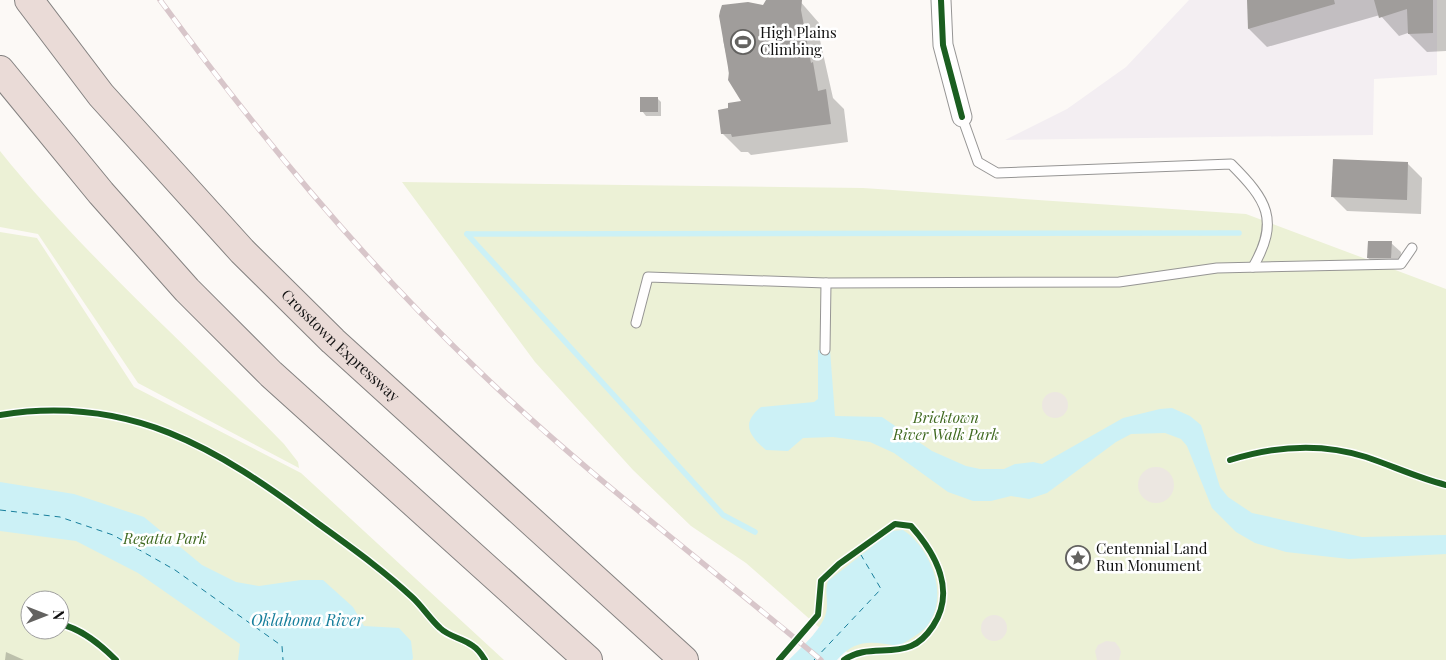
<svg xmlns="http://www.w3.org/2000/svg" width="1446" height="660" font-family="'Playfair Display',serif">
	<style>
		.industrial { fill: #f3eef2 }
		.green { fill: #ecf1d6; fill-rule: evenodd }
		.plaza { fill: #ece7e1 }
		.water { fill: #ccf1f6 }
		.shadow { fill: #0003 }
		.lines { fill: none; stroke-linecap: round; stroke-linejoin: round }
		.stream { stroke: #ccf1f6; stroke-width: 5.5 }
		.ferry { stroke: #187f9c; stroke-width: 1; stroke-dasharray: 6 5; stroke-linecap: butt }
		.building { fill: #a09d9b }
		.lane-casing { stroke: #969594; stroke-width: 11 }
		.street-casing { stroke: #969594; stroke-width: 21 }
		.highway-casing { stroke: #848281; stroke-width: 30 }
		.lane { stroke: #fffefe; stroke-width: 9 }
		.street { stroke: #fffefe; stroke-width: 19 }
		.highway { stroke: #eadbd7; stroke-width: 28 }
		.rail-casing { stroke: #d8c6ca; stroke-width: 5.5 }
		.rail { stroke: #fff; stroke-width: 4; stroke-dasharray: 11; stroke-linecap: butt }
		.cycleway-casing { stroke: #fff; stroke-width: 9 }
		.cycleway { stroke: #1b5e20; stroke-width: 6 }
		.labels { text-anchor: middle; stroke-width: 5; stroke-linejoin: round; paint-order: stroke }
		.poi-label { font-size: 15px; fill: #101010; stroke: #fff; text-anchor: start }
		.street-label { font-size: 15px; fill: #101010; stroke: #fff }
		.park-label { font-size: 15px; font-style: italic; fill: #3f691f; stroke: #fff }
		.water-label { font-size: 16px; font-style: italic; fill: #187f9c; stroke: #fff }
	</style>
	<rect width="100%" height="100%" fill="#fcf9f6"/>
	<polygon class="industrial" points="1189,0 1437,0 1437,75 1374,79 1373,135 1005,140 1067,109 1126,67"/>
	<g class="green">
		<path d="M0 151C85 257 189 347 284 444L298 462 299 468 138 383 38 234 0 227Z"/>
		<polygon points="402,182 863,188 1246,214 1446,289 1446,660 856,660 746,563 691,526 633,470 535,362"/>
		<path d="M0 232 37 238 134 387 301 473 504 660H0ZM30 600H60V630H30Z"/>
	</g>
	<g class="plaza">
		<circle cx="1055" cy="405" r="13"/>
		<circle cx="1156" cy="485" r="18"/>
		<circle cx="994" cy="628" r="13"/>
		<polygon points="1106,641 1115,642 1119,647 1121,652 1119,660 1097,660 1095,651 1098,645"/>
	</g>
	<g class="water">
		<path d="M818 350H830L835 416 882 417 932 451 966 466 980 469H1004L1015 464 1033 462 1042 464 1123 418 1160 409 1172 408 1190 416 1201 425 1220 487 1228 497 1252 513 1362 537 1446 535V554L1349 559 1286 552 1255 543 1236 532 1212 508 1187 446 1181 439 1165 433 1131 434 1116 442 1047 493 1029 499 1011 496 991 501H973L948 492 894 453 870 442 833 437 803 438 788 451 766 450C750 436 740 424 761 407L814 402 818 399Z"/>
		<polygon points="0,482 74,494 144,517 202,565 236,582 259,586 301,580 323,580 353,607 364,626 399,628 411,641 413,658 412,660 238,660 240,644 138,573 76,541 0,531"/>
		<path d="M903 530C930 547 951 597 927 626 920 634 908 640 899 646 871 642 857 638 837 660H789C801 647 821 631 826 613 829 602 824 591 828 581L892 531Z"/>
	</g>
	<g class="shadow">
		<polygon points="768,0 799,0 819,23 820,40 833,98 844,109 848,142 751,155 748,152 741,152 722,133 729,109 743,102 729,79 728,62 723,40 723,21 768,7"/>
		<polygon points="1248,0 1446,0 1446,51 1427,52 1408,33 1399,36 1380,15 1267,47 1249,29"/>
		<polygon points="657,98 661,102 661,116 646,116 642,111"/>
		<polygon points="1408,164 1422,178 1421,214 1347,211 1333,197"/>
		<polygon points="1391,243 1401,252 1400,267 1378,267 1368,258"/>
		<polygon points="6,652 24,660 5,660"/>
	</g>
	<g class="lines">
		<g class="stream">
			<polyline points="467,234 1239,233"/>
			<polyline points="467,234 723,515 755,532"/>
		</g>
		<g class="ferry">
			<polyline points="0,510 60,517 113,535 175,570 282,646 283,660"/>
			<polyline points="814,660 881,589 861,555"/>
		</g>
	</g>
	<g class="building">
		<polygon points="766,0 802,0 801,10 811,63 813,62 818,91 826,89 831,124 732,137 731,134 721,134 718,110 728,108 728,103 741,101 728,80 729,73 719,16 720,11 722,5 748,2 763,5"/>
		<polygon points="1247,0 1334,0 1335,4 1248,29"/>
		<polygon points="1374,0 1433,0 1433,33 1408,34 1407,9 1379,18"/>
		<rect x="640" y="97" width="18" height="15"/>
		<polygon points="1333,159 1408,162 1407,200 1331,197"/>
		<polygon points="1368,241 1392,241 1391,258 1367,258"/>
	</g>
	<g class="lines">
		<defs>
			<g id="lane">
				<path d="M962 117 978 162 997 173 1231 164C1267 200 1280 220 1253 267"/>
				<polyline points="636,323 648,277 826,283 1119,282 1217,268 1401,264 1412,248"/>
				<polyline points="825,350 826,283"/>
			</g>
			<polyline id="street" points="941,0 943,45 962,117"/>
			<g id="highway">
				<path id="s1" d="M29 0 101 95 242 251 333 341 684 660"/>
				<polyline points="0,70 101,193 187,290 271,374 588,660"/>
			</g>
		</defs>
		<use href="#lane" class="lane-casing"/>
		<use href="#street" class="street-casing"/>
		<use href="#highway" class="highway-casing"/>
		<use href="#lane" class="lane"/>
		<use href="#street" class="street"/>
		<use href="#highway" class="highway"/>
		<defs>
			<path id="rail" d="M160 0C258 134 359 256 479 371 587 475 707 564 821 660"/>
		</defs>
		<use href="#rail" class="rail-casing"/>
		<use href="#rail" class="rail"/>
		<defs>
			<g id="cycleway">
				<polyline points="941,0 943,45 962,117"/>
				<path d="M0 415C129 394 217 448 316 522 349 546 382 569 412 597 422 606 430 619 440 628 449 637 463 638 473 646 478 649 482 655 485 660"/>
				<path d="M1230 460C1275 446 1320 442 1366 457 1393 466 1418 478 1446 485"/>
				<path d="M60 624C82 629 100 644 116 660"/>
				<path d="M779 660 818 615 821 581 839 564 895 524 911 526C936 554 956 591 933 626 927 635 921 642 911 646 889 655 865 645 844 660"/>
			</g>
		</defs>
		<use href="#cycleway" class="cycleway-casing"/>
		<use href="#cycleway" class="cycleway"/>
	</g>
	<defs>
		<symbol id="stadium-ring" viewBox="-11 -11 22 22"><circle r="9.5" fill="#fff" stroke="#636260" stroke-width="1.5"/><path d="M0-5a6.5 5 0 1 0 0 10a6.5 5 0 1 0 0-10ZM-3.5-1.8h7v3.6h-7Z" fill="#636260"/></symbol>
		<symbol id="sight-ring" viewBox="-11 -11 22 22"><circle r="9.5" fill="#fff" stroke="#636260" stroke-width="1.5"/><path d="M0-6L1.8-2.2L6-1.7L2.9 1.2L3.7 5.4L0 3.3L-3.7 5.4L-2.9 1.2L-6-1.7L-1.8-2.2Z" fill="#636260"/></symbol>
	</defs>
	<g fill-rule="evenodd">
		<use href="#stadium-ring" x="729" y="28" width="28" height="28"/>
		<use href="#sight-ring" x="1064" y="544" width="28" height="28"/>
	</g>
	<g class="labels">
		<g class="poi-label">
			<text x="760" y="38">High Plains<tspan x="760" dy="17">Climbing</tspan></text>
			<text x="1096" y="554">Centennial Land<tspan x="1096" dy="17">Run Monument</tspan></text>
		</g>
		<g class="street-label">
			<text dy="5" stroke="none"><textPath href="#s1" startOffset="466">Crosstown Expressway</textPath></text>
		</g>
		<g class="park-label">
			<text x="946" y="423">Bricktown<tspan x="946" dy="17">River Walk Park</tspan></text>
			<text x="165" y="544">Regatta Park</text>
		</g>
		<g class="water-label">
			<text x="307" y="626">Oklahoma River</text>
		</g>
	</g>
	<g transform="translate(45 615) rotate(90)"><circle r="24" fill="#ffffff" stroke="#9f9f9f"/>
	<path d="M0-4L9 19L0 12L-9 19Z" fill="#636260"/>
	<text y="-8" font-size="14" font-weight="bold" text-anchor="middle" fill="#101010">N</text>
	</g>
</svg>
